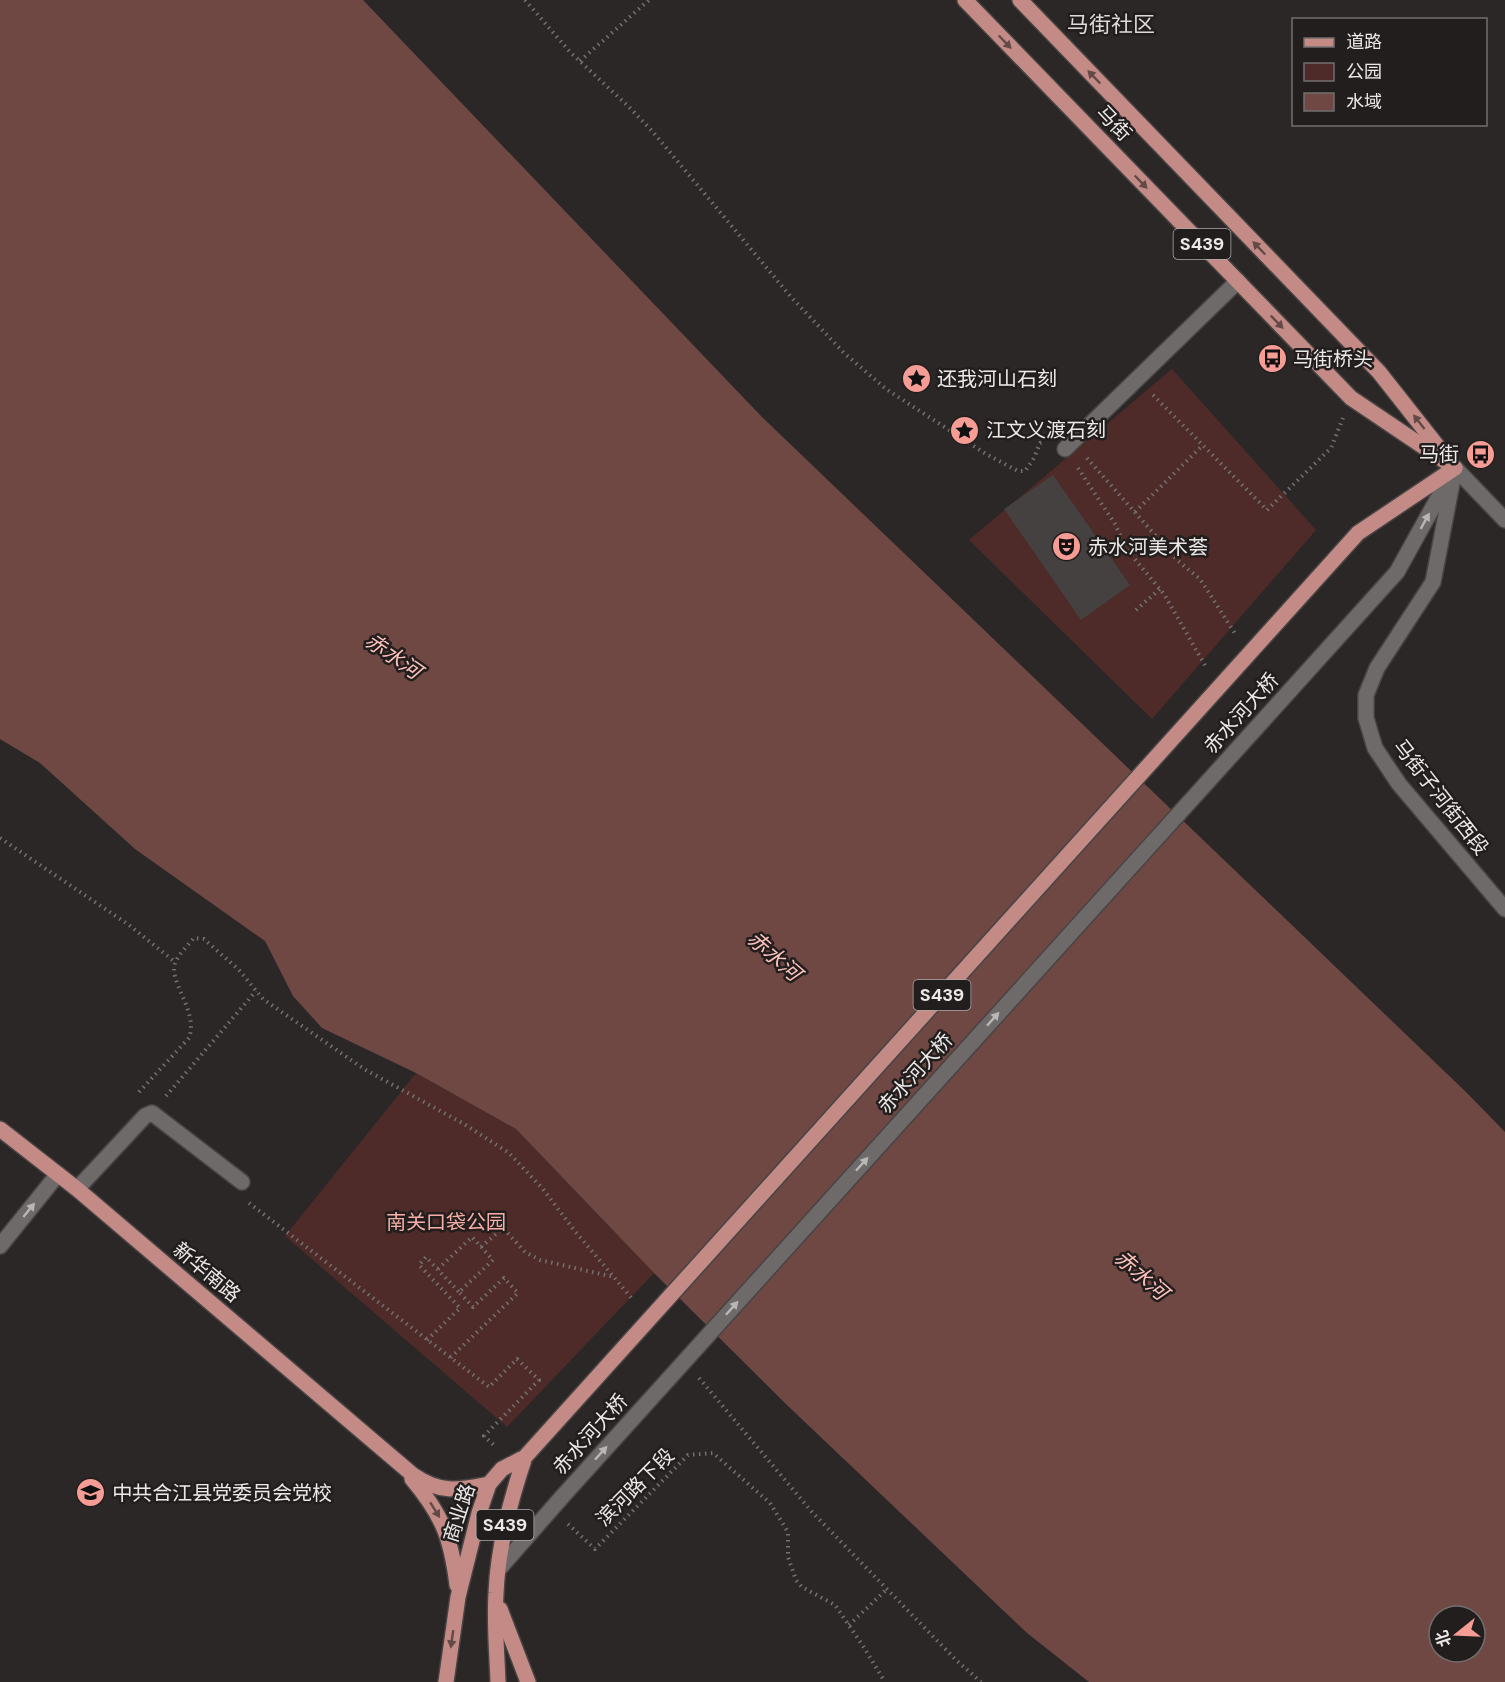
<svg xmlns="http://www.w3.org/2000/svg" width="1505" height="1682" font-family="'DM Sans','Noto Sans SC',sans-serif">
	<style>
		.green { fill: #4e2b28 }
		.water { fill: #6f4844; fill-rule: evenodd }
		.building { fill: #454140 }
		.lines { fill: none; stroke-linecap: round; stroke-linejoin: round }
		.minor-casing { stroke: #484444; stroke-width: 18 }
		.major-casing { stroke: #484444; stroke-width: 18 }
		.path { stroke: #747171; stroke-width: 4; stroke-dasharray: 1.5 4.5; stroke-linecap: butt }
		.minor { stroke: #6f6a6a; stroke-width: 15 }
		.major { stroke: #c48b86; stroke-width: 15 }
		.minor-bridge-casing { stroke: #484444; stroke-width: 18; stroke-linecap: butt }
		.major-bridge-casing { stroke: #484444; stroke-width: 18; stroke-linecap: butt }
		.minor-bridge { stroke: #6f6a6a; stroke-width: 15 }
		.major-bridge { stroke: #c48b86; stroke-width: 15 }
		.oneway { fill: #634a47 }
		.oneway2 { fill: #b9b6b6 }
		.labels { text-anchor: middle; stroke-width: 5; stroke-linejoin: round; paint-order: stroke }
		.shield { fill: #221e1d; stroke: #afabab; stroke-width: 1.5 }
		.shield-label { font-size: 18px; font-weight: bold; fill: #ebe8e8 }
		.street-label { font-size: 20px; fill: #ebe8e8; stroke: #221e1d }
		.poi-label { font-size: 20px; fill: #ebe8e8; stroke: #221e1d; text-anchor: start }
		.park-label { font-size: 20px; fill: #f6aea7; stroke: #221e1d }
		.water-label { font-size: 21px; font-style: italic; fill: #fdc2bc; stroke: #221e1d }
		.quarter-label { font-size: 22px; fill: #dfd9d9; stroke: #221e1d }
	</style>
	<rect width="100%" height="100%" fill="#2b2727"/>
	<g class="green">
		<polygon points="1172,369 1316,530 1152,719 969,540"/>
		<polygon points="416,1073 516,1129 654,1273 507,1427 285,1236"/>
	</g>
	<path class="water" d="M0 0H363L762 417 1466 1092 1505 1132V1682H1089L1027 1633 788 1406 654 1273 516 1129 416 1073 322 1028 293 996 265 941 135 849 40 763 0 739ZM1439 1616H1475V1652H1439Z"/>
	<polygon class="building" points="1053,475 1130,585 1081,620 1004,509"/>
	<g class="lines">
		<defs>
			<g id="minor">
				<polyline points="1065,449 1238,281"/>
				<polyline points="1455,468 1433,582 1377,668 1366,695 1366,718 1375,748 1399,784 1505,909"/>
				<polyline points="1455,468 1505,520"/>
				<polyline points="1397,572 1448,480"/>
				<polyline points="77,1189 145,1116 152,1113 242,1182"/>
				<polyline points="0,1246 58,1174"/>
				<polyline points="498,1570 562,1497"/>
			</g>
			<g id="major">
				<polyline points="965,0 1351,398 1455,468"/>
				<polyline points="1020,0 1379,372 1446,457"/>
				<polyline points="1358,533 1455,468"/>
				<path d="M0 1129 77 1189 413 1475C441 1494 458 1490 489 1484"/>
				<path d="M412 1479C443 1516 451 1538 457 1585"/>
				<polyline points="500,1609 528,1682"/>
				<polyline points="446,1682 458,1597 479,1513 489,1484 502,1469 525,1457"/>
				<path d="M498 1682C497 1653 494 1623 496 1593 498 1546 510 1501 525 1457"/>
			</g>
		</defs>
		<use href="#minor" class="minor-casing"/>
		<use href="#major" class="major-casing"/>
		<g class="path">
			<polyline points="525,0 570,52 629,107 653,132 791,297 844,353 886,389 986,454 1018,471 1025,471 1034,458 1040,443 1043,442"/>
			<polyline points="580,61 649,0"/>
			<polyline points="1153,395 1267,510 1331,448 1343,418"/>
			<polyline points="1087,458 1178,561 1200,579 1236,635"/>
			<polyline points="1078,468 1115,524 1127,550 1164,594 1206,667"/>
			<polyline points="1135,512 1203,445"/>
			<polyline points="1136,610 1160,589"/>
			<polyline points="0,838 129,925 175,962"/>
			<path d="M139 1092 189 1038C199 1010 166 980 176 961 180 953 188 945 194 938L204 939 239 970 263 999 364 1069 464 1124 509 1153 543 1189 574 1230 634 1301"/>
			<polyline points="166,1096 256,991"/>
			<polyline points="249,1203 489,1387 517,1359 539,1380 484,1436 495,1446"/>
			<polyline points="481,1247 503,1228 525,1252 540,1260 614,1277"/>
			<polyline points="438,1269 472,1237 493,1260 459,1292 473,1307 504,1278 518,1293 450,1358"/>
			<polyline points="427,1340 460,1308 419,1265 426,1257 459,1292"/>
			<polyline points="699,1378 812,1512 955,1659 981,1682"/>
			<polyline points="568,1524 595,1549 688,1455 713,1453 770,1503 788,1532 788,1557 796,1580 802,1587 835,1605 863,1646 885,1682"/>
			<polyline points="849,1625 887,1589"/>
		</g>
		<use href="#minor" class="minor"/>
		<use href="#major" class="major"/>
		<defs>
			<polyline id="minor-bridge" points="562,1497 1397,572"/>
			<polyline id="major-bridge" points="525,1457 1358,533"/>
		</defs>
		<use href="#minor-bridge" class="minor-bridge-casing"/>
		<use href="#major-bridge" class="major-bridge-casing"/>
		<use href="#minor-bridge" class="minor-bridge"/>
		<use href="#major-bridge" class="major-bridge"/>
	</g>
	<defs><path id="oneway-solid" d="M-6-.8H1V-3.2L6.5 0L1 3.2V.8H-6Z" transform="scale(1.5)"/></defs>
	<g class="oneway">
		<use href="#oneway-solid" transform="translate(1005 42) rotate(46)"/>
		<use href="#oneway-solid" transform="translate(1094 77) rotate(-134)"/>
		<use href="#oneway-solid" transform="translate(1141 182) rotate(46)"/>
		<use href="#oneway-solid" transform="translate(1259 248) rotate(-134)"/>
		<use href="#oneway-solid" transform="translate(1277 322) rotate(46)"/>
		<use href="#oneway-solid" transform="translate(1419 422) rotate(-128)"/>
		<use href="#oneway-solid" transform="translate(435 1510) rotate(58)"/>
		<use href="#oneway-solid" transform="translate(452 1639) rotate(98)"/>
	</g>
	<g class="oneway2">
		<use href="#oneway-solid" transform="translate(1425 521) rotate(-61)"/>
		<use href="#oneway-solid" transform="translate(993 1019) rotate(-48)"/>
		<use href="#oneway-solid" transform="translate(862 1164) rotate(-48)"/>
		<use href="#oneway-solid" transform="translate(29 1210) rotate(-51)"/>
		<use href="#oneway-solid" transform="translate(732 1308) rotate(-48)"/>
		<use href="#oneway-solid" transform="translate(601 1453) rotate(-48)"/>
	</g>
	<defs>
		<symbol id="bus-disc" viewBox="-11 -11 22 22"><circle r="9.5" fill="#f59c94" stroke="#221e1d"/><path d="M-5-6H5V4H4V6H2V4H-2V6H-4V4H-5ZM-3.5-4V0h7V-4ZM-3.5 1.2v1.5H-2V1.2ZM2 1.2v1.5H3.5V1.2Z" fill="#111"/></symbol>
		<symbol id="sight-disc" viewBox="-11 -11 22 22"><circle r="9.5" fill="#f59c94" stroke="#221e1d"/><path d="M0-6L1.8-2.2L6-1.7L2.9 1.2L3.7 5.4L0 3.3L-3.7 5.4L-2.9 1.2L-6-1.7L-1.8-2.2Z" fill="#111"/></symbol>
		<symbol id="theatre-disc" viewBox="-11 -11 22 22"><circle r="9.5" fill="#f59c94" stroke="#221e1d"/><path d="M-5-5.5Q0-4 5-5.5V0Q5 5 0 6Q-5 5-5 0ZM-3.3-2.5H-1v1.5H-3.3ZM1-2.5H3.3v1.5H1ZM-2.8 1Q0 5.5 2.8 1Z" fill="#111"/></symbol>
		<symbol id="school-disc" viewBox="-11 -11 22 22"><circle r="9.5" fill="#f59c94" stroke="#221e1d"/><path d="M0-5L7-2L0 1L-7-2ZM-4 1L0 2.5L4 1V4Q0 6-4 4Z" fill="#111"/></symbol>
	</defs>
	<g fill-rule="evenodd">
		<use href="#bus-disc" x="1256" y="342" width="33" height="33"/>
		<use href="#sight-disc" x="900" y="362" width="33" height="33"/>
		<use href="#sight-disc" x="948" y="414" width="33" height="33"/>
		<use href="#bus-disc" x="1464" y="438" width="33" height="33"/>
		<use href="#theatre-disc" x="1050" y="530" width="33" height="33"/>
		<use href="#school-disc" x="74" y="1476" width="33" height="33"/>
	</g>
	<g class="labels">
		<g class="shield">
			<rect x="1173.5" y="229" width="57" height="30" rx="4.5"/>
			<rect x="913.5" y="980" width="57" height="30" rx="4.5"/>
			<rect x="476.5" y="1510" width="57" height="30" rx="4.5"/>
		</g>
		<g class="shield-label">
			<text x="1202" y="250">S439</text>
			<text x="942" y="1001">S439</text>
			<text x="505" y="1531">S439</text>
		</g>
		<g class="street-label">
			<text transform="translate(1114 123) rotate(46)" y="7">马街</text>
			<text transform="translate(1241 713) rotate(-48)" y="7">赤水河大桥</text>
			<text transform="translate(1441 797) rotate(52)" y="7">马街子河街西段</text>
			<text transform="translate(915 1073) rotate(-48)" y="7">赤水河大桥</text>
			<text transform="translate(207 1272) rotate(40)" y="7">新华南路</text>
			<text transform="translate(590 1434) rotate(-48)" y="7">赤水河大桥</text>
			<text transform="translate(635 1487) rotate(-45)" y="7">滨河路下段</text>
			<text transform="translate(459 1513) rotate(-72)" y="7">商业路</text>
		</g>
		<g class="poi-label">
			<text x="1293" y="366">马街桥头</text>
			<text x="937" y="386">还我河山石刻</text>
			<text x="986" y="437">江文义渡石刻</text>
			<text x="1459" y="461" text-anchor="end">马街</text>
			<text x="1088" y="554">赤水河美术荟</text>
			<text x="112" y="1500">中共合江县党委员会党校</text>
		</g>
		<g class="park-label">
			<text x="446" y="1229">南关口袋公园</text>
		</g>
		<g class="water-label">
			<text transform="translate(393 656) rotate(35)" y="7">赤水河</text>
			<text transform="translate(774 956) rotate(41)" y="7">赤水河</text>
			<text transform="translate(1141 1275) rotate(41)" y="7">赤水河</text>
		</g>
		<g class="quarter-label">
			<text x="1111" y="32">马街社区</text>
		</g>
	</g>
	<rect x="1292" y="18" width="195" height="108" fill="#221e1d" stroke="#726f6e" stroke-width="1.5"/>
	<rect x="1304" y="38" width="30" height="9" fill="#c48b86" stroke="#726f6e" stroke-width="1.5"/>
	<text x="1346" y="48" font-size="18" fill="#ebe8e8">道路</text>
	<rect x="1304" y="63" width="30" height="18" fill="#4e2b28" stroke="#726f6e" stroke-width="1.5"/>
	<text x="1346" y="78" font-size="18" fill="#ebe8e8">公园</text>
	<rect x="1304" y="93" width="30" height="18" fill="#6f4844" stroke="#726f6e" stroke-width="1.5"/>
	<text x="1346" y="108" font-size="18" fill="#ebe8e8">水域</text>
	<g transform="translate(1457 1634) rotate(252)"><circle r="28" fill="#221e1d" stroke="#726f6e" stroke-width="1.5"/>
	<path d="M0-4.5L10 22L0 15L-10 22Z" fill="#f59c94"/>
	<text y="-9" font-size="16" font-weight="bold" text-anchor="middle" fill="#ebe8e8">北</text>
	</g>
</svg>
